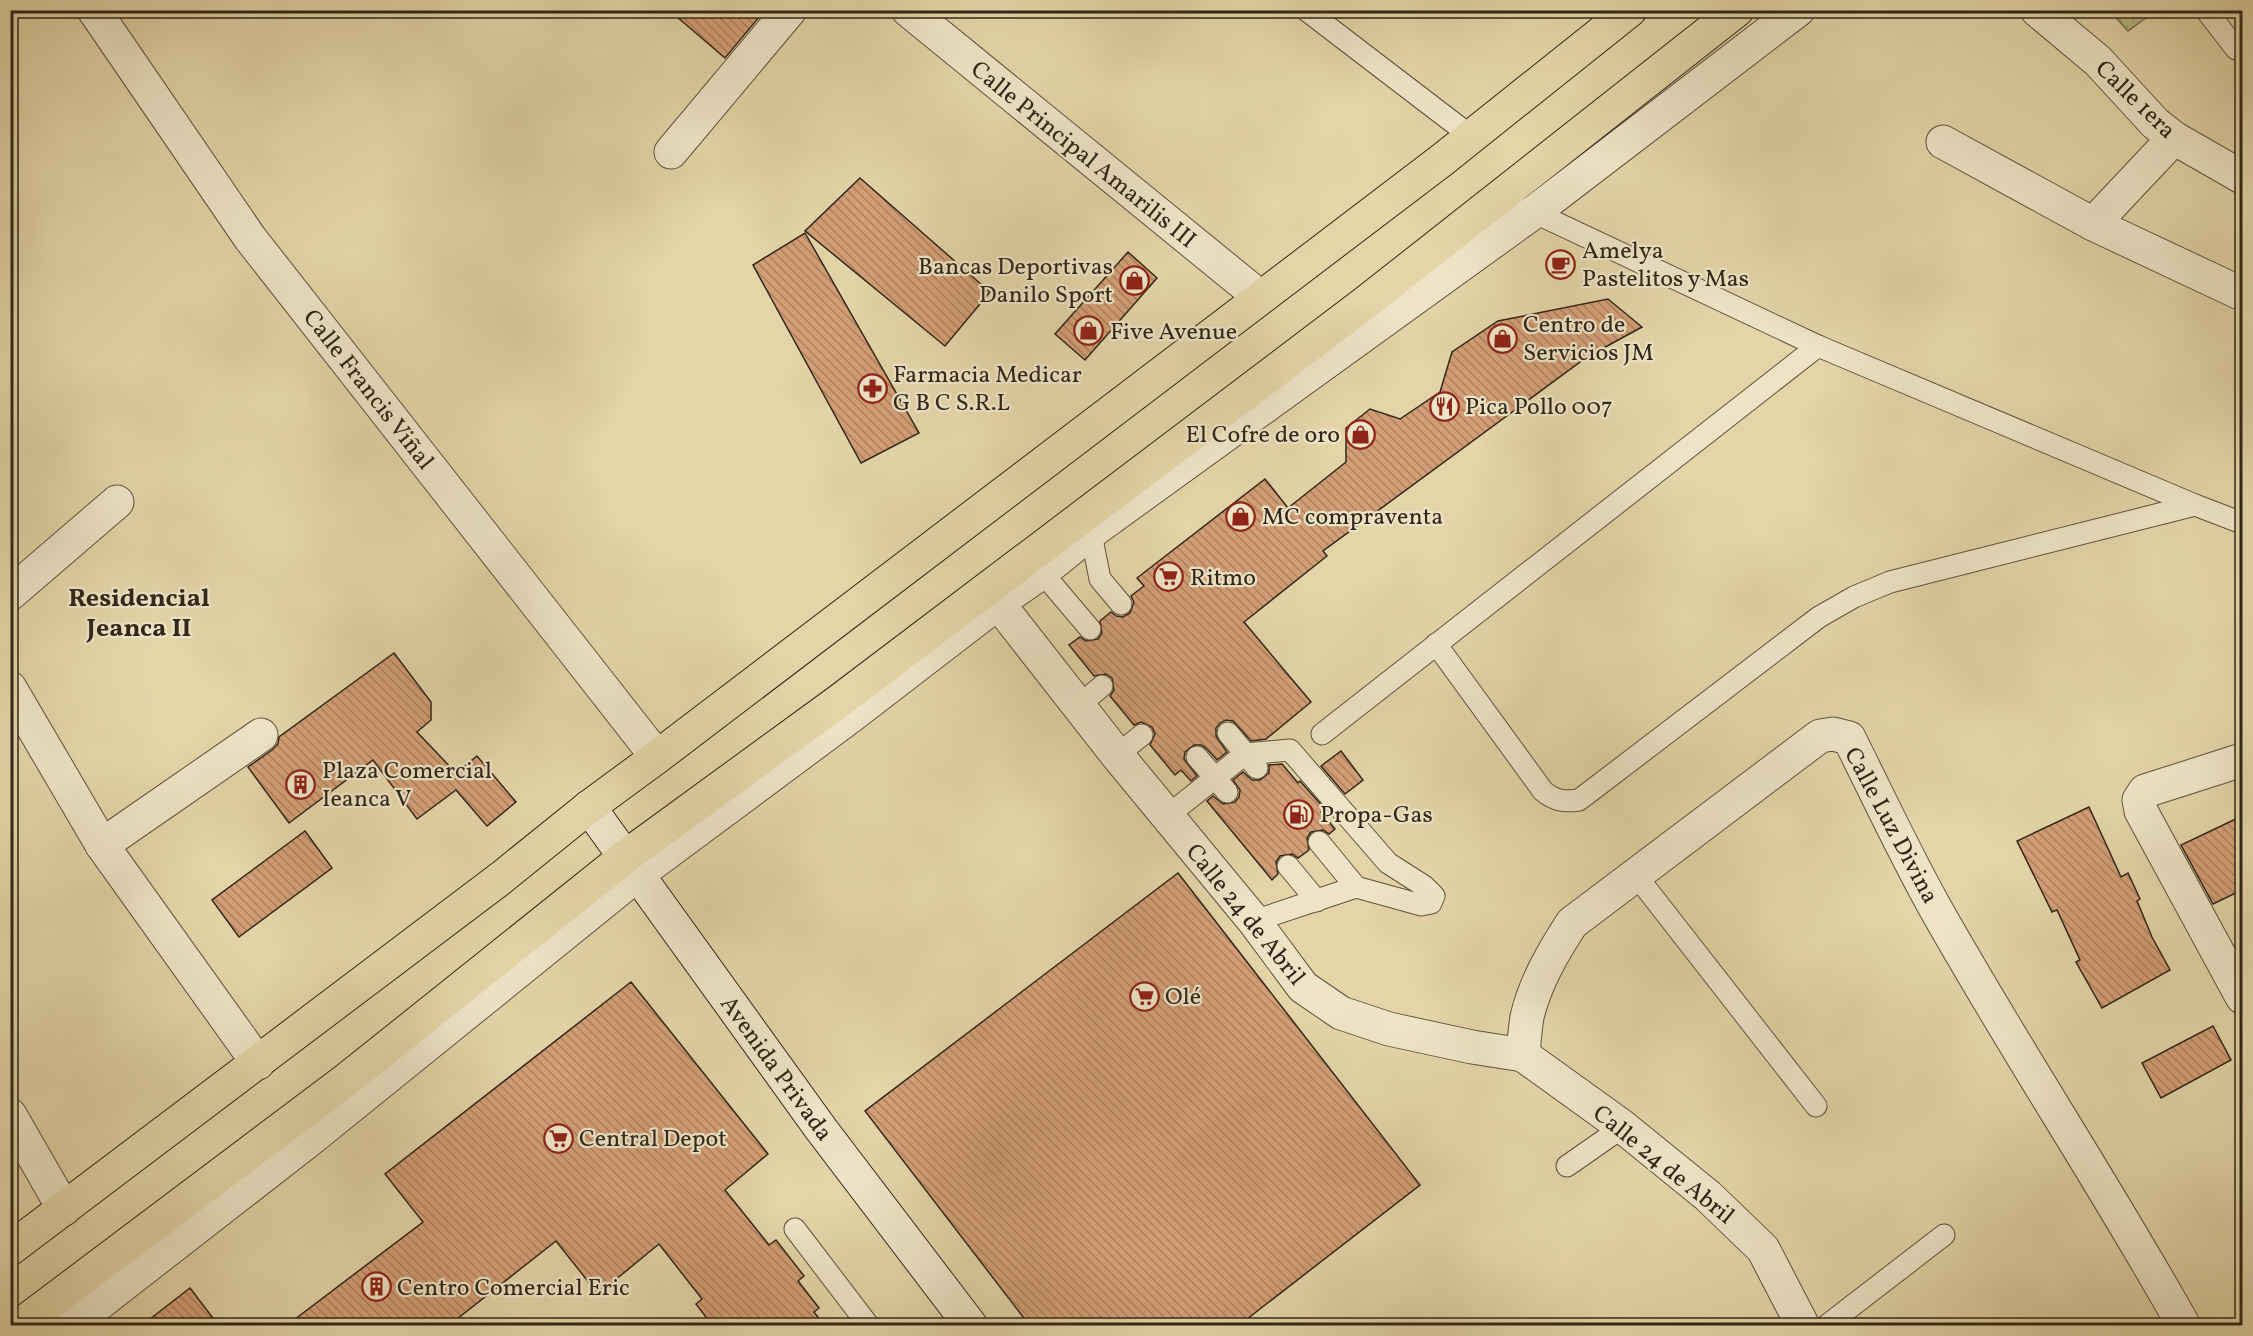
<svg xmlns="http://www.w3.org/2000/svg" width="2253" height="1336" font-family="Vollkorn,serif">
	<style>
		.grass { fill: url(#grass-dots); stroke: #74714e; stroke-width: 1.5 }
		.building { fill: url(#building-back-hatch); stroke: #302619; stroke-width: 1.5 }
		.lines { fill: none; stroke-linecap: round; stroke-linejoin: round }
		.service-casing { stroke: #5d523d; stroke-width: 23 }
		.minor-casing { stroke: #5d523d; stroke-width: 35 }
		.tertiary-casing { stroke: #5d523d; stroke-width: 35 }
		.secondary-casing { stroke: #302619; stroke-width: 35 }
		.primary-casing { stroke: #302619; stroke-width: 35 }
		.service { stroke: #ede4c6; stroke-width: 21 }
		.minor { stroke: #ede4c6; stroke-width: 33 }
		.tertiary { stroke: #ede4c6; stroke-width: 33 }
		.secondary { stroke: #ede4c6; stroke-width: 33 }
		.primary { stroke: #e3d5a8; stroke-width: 33 }
		.labels { text-anchor: middle; stroke-width: 4.5; stroke-linejoin: round; paint-order: stroke }
		.street-label { font-size: 24px; fill: #302619; stroke: #ede4c6 }
		.poi-label { font-size: 24px; fill: #302619; stroke: #ede4c6; text-anchor: start }
		.neighbourhood-label { font-size: 26px; font-weight: bold; fill: #302619; stroke: #ede4c6 }
	</style>
	<defs>
		<pattern id="grass-dots" width="8" height="8" patternUnits="userSpaceOnUse" patternTransform="scale(1.5)"><rect width="8" height="8" fill="#b9bc84"/><path d="M2 2h.1M6 6h.1" fill="none" stroke="#9fa171" stroke-width="1.8" stroke-linecap="round"/></pattern>
		<pattern id="building-back-hatch" width="6" height="6" patternUnits="userSpaceOnUse" patternTransform="scale(1.5)"><rect width="6" height="6" fill="#d39e76"/><path d="M-1 5l2 2M0 0l6 6M5-1l2 2" fill="none" stroke="#ac8160"/></pattern>
	</defs>
	<rect width="100%" height="100%" fill="#e3d5a8"/>
	<filter id="stains"><feTurbulence type="fractalNoise" baseFrequency=".00333" numOctaves="4"/><feColorMatrix values="0 0 0 0 .2 0 0 0 0 .09 0 0 0 0 .02 0 0 0 .5 -.17"/></filter>
	<radialGradient id="worn" r=".72"><stop offset=".6" stop-color="#630" stop-opacity="0"/><stop offset="1" stop-color="#630" stop-opacity=".3"/></radialGradient>
	<polygon class="grass" points="2110,11 2155,11 2128,31"/>
	<g class="building">
		<polygon points="669,10 765,10 725,58"/>
		<polygon points="860,178 990,292 945,346 805,231"/>
		<polygon points="805,233 919,433 861,463 753,265"/>
		<polygon points="1128,252 1157,278 1085,360 1055,334"/>
		<polygon points="1608,299 1642,327 1587,357 1323,551 1327,556 1244,622 1311,702 1266,739 1251,741 1233,721 1226,720 1220,723 1216,728 1216,736 1227,752 1217,760 1206,748 1201,745 1194,745 1185,752 1184,759 1197,776 1191,781 1181,770 1175,775 1150,745 1155,734 1152,727 1141,722 1134,725 1110,696 1114,690 1112,678 1106,674 1094,676 1069,645 1080,637 1086,641 1098,639 1102,633 1100,621 1111,612 1116,616 1123,617 1130,613 1134,602 1131,596 1144,586 1137,578 1265,479 1288,508 1346,462 1346,428 1370,409 1400,419 1440,392 1452,352 1498,321"/>
		<polygon points="394,653 431,702 431,720 417,732 456,773 477,756 516,802 487,826 456,790 417,819 373,760 289,823 248,767 272,750 278,744 279,737"/>
		<polygon points="1341,751 1363,780 1345,794 1321,766"/>
		<polygon points="1282,764 1298,783 1300,781 1325,809 1321,812 1335,829 1329,834 1323,830 1311,832 1307,838 1309,850 1298,858 1292,854 1280,856 1276,862 1278,874 1272,880 1207,801 1213,796 1223,804 1235,802 1239,797 1240,790 1233,780 1243,772 1252,780 1260,780 1269,773 1269,765"/>
		<polygon points="2089,807 2121,877 2128,873 2140,899 2137,901 2152,937 2170,970 2102,1008 2076,962 2080,960 2057,910 2052,912 2017,841"/>
		<polygon points="2242,816 2242,890 2213,904 2181,845"/>
		<polygon points="305,831 332,868 239,937 212,900"/>
		<polygon points="1178,873 1420,1185 1238,1326 1030,1326 865,1111"/>
		<polygon points="631,982 768,1154 725,1190 769,1245 776,1240 804,1276 798,1281 819,1308 814,1312 825,1326 713,1326 696,1304 702,1299 659,1244 598,1294 556,1241 448,1326 286,1326 423,1222 385,1174"/>
		<polygon points="2213,1026 2231,1060 2161,1098 2142,1063"/>
		<polygon points="190,1288 219,1326 141,1326"/>
	</g>
	<g class="lines">
		<defs>
			<g id="service">
				<polyline points="1306,10 1472,137"/>
				<polyline points="2206,10 2236,49 2242,43"/>
				<polyline points="1527,209 1818,346 2195,505 2242,523"/>
				<polyline points="1089,524 1100,579 1121,604"/>
				<polyline points="1034,563 1090,629"/>
				<path d="M1436 644 1543 791C1555 801 1564 802 1579 800L1819 617 1854 597 1890 582 2195 505"/>
				<polyline points="1078,706 1102,686"/>
				<polyline points="1228,733 1257,768"/>
				<polyline points="1322,734 1818,346"/>
				<polyline points="1117,755 1142,735"/>
				<polyline points="1197,757 1227,792"/>
				<polyline points="1166,817 1245,754 1290,750 1388,863 1424,886 1434,896 1431,903 1421,905 1356,887"/>
				<polyline points="1288,866 1317,901"/>
				<polyline points="1635,874 1816,1106"/>
				<polyline points="1254,921 1356,887 1319,842"/>
				<polyline points="1567,1166 1623,1127"/>
				<polyline points="795,1229 869,1326"/>
				<polyline points="1826,1326 1944,1235"/>
			</g>
			<g id="minor">
				<polyline points="94,10 250,238 657,757"/>
				<polyline points="908,10 1260,297"/>
				<polyline points="2037,10 2098,61 2155,123 2174,138 2242,177"/>
				<polyline points="2174,138 2093,224 2242,294"/>
				<polyline points="1943,142 2093,224"/>
				<polyline points="671,152 790,10"/>
				<polyline points="10,594 117,502"/>
				<polyline points="998,603 1117,755 1254,921 1303,987 1341,1013 1389,1029 1472,1047 1523,1055 1623,1127 1708,1196 1763,1249 1803,1326"/>
				<polyline points="10,688 102,845 258,1063"/>
				<polyline points="2242,760 2145,791 2139,800 2141,811 2242,997"/>
				<polyline points="102,845 261,735"/>
				<path d="M1523 1055C1524 1043 1525 1029 1527 1017 1535 983 1553 952 1572 923L1820 736 1833 734 1849 738C1877 794 1903 850 1933 904 2013 1047 2104 1183 2184 1326"/>
				<polyline points="10,1115 64,1209"/>
			</g>
			<polyline id="tertiary" points="70,1326 308,1141 637,875 851,716 998,603 1041,573 1091,532 1534,212 1798,10"/>
			<polyline id="secondary" points="589,807 821,1129 971,1326"/>
			<g id="primary">
				<polyline points="10,1249 501,878 589,807 657,757 1442,160 1630,10"/>
				<polyline points="19,1326 346,1080 625,857 839,701 1365,303 1737,10"/>
			</g>
		</defs>
		<use href="#service" class="service-casing"/>
		<use href="#minor" class="minor-casing"/>
		<use href="#tertiary" class="tertiary-casing"/>
		<use href="#secondary" class="secondary-casing"/>
		<use href="#primary" class="primary-casing"/>
		<use href="#service" class="service"/>
		<use href="#minor" class="minor"/>
		<use href="#tertiary" class="tertiary"/>
		<use href="#secondary" class="secondary"/>
		<use href="#primary" class="primary"/>
	</g>
	<defs>
		<symbol id="cafe-ring" viewBox="-11 -11 22 22"><circle r="9.5" fill="#ede4c6" stroke="#8f2418" stroke-width="1.5"/><path d="M-5.5-4.5H6V0H3Q3 3.5 0 3.5H-2.5Q-5.5 3.5-5.5 0ZM3-3.2v2h1.7v-2ZM-6 4.5H4V6H-6Z" fill="#8f2418"/></symbol>
		<symbol id="shop-ring" viewBox="-11 -11 22 22"><circle r="9.5" fill="#ede4c6" stroke="#8f2418" stroke-width="1.5"/><path d="M-5-2.5h2.3a2.7 3.5 0 0 1 5.4 0H5L5.5 6h-11ZM-1.5-2.5h3a1.5 2.3 0 0 0-3 0Z" fill="#8f2418"/></symbol>
		<symbol id="pharmacy-ring" viewBox="-11 -11 22 22"><circle r="9.5" fill="#ede4c6" stroke="#8f2418" stroke-width="1.5"/><path d="M-2-6h4v4h4v4h-4v4h-4v-4h-4v-4h4Z" fill="#8f2418"/></symbol>
		<symbol id="restaurant-ring" viewBox="-11 -11 22 22"><circle r="9.5" fill="#ede4c6" stroke="#8f2418" stroke-width="1.5"/><path d="M-5-6h1v4h1v-4h1v4h1v-4h1v5L-1.5 .5V6h-2V.5L-5-1ZM5-6V6H3V1.5H1.5Q1.5-4 5-6Z" fill="#8f2418"/></symbol>
		<symbol id="supermarket-ring" viewBox="-11 -11 22 22"><circle r="9.5" fill="#ede4c6" stroke="#8f2418" stroke-width="1.5"/><path d="M-6-5.5h2.5l.6 2H6L4.5 2H-2.5L-4.4-4H-6ZM-1.5 3.2a1.3 1.3 0 1 0 .1 0ZM3 3.2a1.3 1.3 0 1 0 .1 0Z" fill="#8f2418"/></symbol>
		<symbol id="building-ring" viewBox="-11 -11 22 22"><circle r="9.5" fill="#ede4c6" stroke="#8f2418" stroke-width="1.5"/><path d="M-4-6H4V6H1V3H-1V6H-4ZM-2.5-4.3h1.7v1.8h-1.7ZM.8-4.3h1.7v1.8H.8ZM-2.5-1h1.7V.8h-1.7ZM.8-1h1.7V.8H.8Z" fill="#8f2418"/></symbol>
		<symbol id="fuel-ring" viewBox="-11 -11 22 22"><circle r="9.5" fill="#ede4c6" stroke="#8f2418" stroke-width="1.5"/><path d="M-5.5-6h7V0h2V4h1.3V-2.5L3-4.5l.8-.8L6-3V5H2.5V1h-1V6h-7ZM-4.2-4.7v3.2H.2V-4.7Z" fill="#8f2418"/></symbol>
	</defs>
	<g fill-rule="evenodd">
		<use href="#cafe-ring" x="1544" y="248" width="33" height="33"/>
		<use href="#shop-ring" x="1118" y="264" width="33" height="33"/>
		<use href="#shop-ring" x="1072" y="314" width="33" height="33"/>
		<use href="#shop-ring" x="1486" y="322" width="33" height="33"/>
		<use href="#pharmacy-ring" x="856" y="372" width="33" height="33"/>
		<use href="#restaurant-ring" x="1428" y="390" width="33" height="33"/>
		<use href="#shop-ring" x="1344" y="418" width="33" height="33"/>
		<use href="#shop-ring" x="1224" y="500" width="33" height="33"/>
		<use href="#supermarket-ring" x="1152" y="560" width="33" height="33"/>
		<use href="#building-ring" x="284" y="768" width="33" height="33"/>
		<use href="#fuel-ring" x="1282" y="798" width="33" height="33"/>
		<use href="#supermarket-ring" x="1128" y="980" width="33" height="33"/>
		<use href="#supermarket-ring" x="542" y="1122" width="33" height="33"/>
		<use href="#building-ring" x="360" y="1270" width="33" height="33"/>
	</g>
	<g class="labels">
		<g class="street-label">
			<text transform="translate(2136 99) rotate(44)" y="8">Calle 1era</text>
			<text transform="translate(1084 154) rotate(39)" y="8">Calle Principal Amarilis III</text>
			<text transform="translate(369 389) rotate(52)" y="8">Calle Francis Viñal</text>
			<text transform="translate(1892 825) rotate(62)" y="8">Calle Luz Divina</text>
			<text transform="translate(1246 914) rotate(51)" y="8">Calle 24 de Abril</text>
			<text transform="translate(777 1068) rotate(54)" y="8">Avenida Privada</text>
			<text transform="translate(1664 1164) rotate(39)" y="8">Calle 24 de Abril</text>
		</g>
		<g class="poi-label">
			<text x="1582" y="258">Amelya<tspan x="1582" dy="28">Pastelitos y Mas</tspan></text>
			<text x="1113" y="274" text-anchor="end">Bancas Deportivas<tspan x="1113" dy="28">Danilo Sport</tspan></text>
			<text x="1523" y="332">Centro de<tspan x="1523" dy="28">Servicios JM</tspan></text>
			<text x="1110" y="339">Five Avenue</text>
			<text x="893" y="382">Farmacia Medicar<tspan x="893" dy="28">G B C S.R.L</tspan></text>
			<text x="1465" y="414">Pica Pollo 007</text>
			<text x="1340" y="442" text-anchor="end">El Cofre de oro</text>
			<text x="1262" y="524">MC compraventa</text>
			<text x="1190" y="585">Ritmo</text>
			<text x="322" y="778">Plaza Comercial<tspan x="322" dy="28">Ieanca V</tspan></text>
			<text x="1320" y="822">Propa-Gas</text>
			<text x="1165" y="1004">Olé</text>
			<text x="579" y="1146">Central Depot</text>
			<text x="397" y="1295">Centro Comercial Eric</text>
		</g>
		<g class="neighbourhood-label">
			<text x="139" y="606">Residencial<tspan x="139" dy="30">Jeanca II</tspan></text>
		</g>
	</g>
	<rect width="2253" height="1336" fill="none" stroke="#e3d5a8" stroke-width="36"/>
	<rect x="12" y="12" width="2229" height="1312" fill="none" stroke="#302619" stroke-width="3"/>
	<rect x="18" y="18" width="2217" height="1300" fill="none" stroke="#302619" stroke-width="1.5"/>
	<rect width="100%" height="100%" filter="url(#stains)"/>
	<rect width="100%" height="100%" fill="url(#worn)"/>
</svg>
